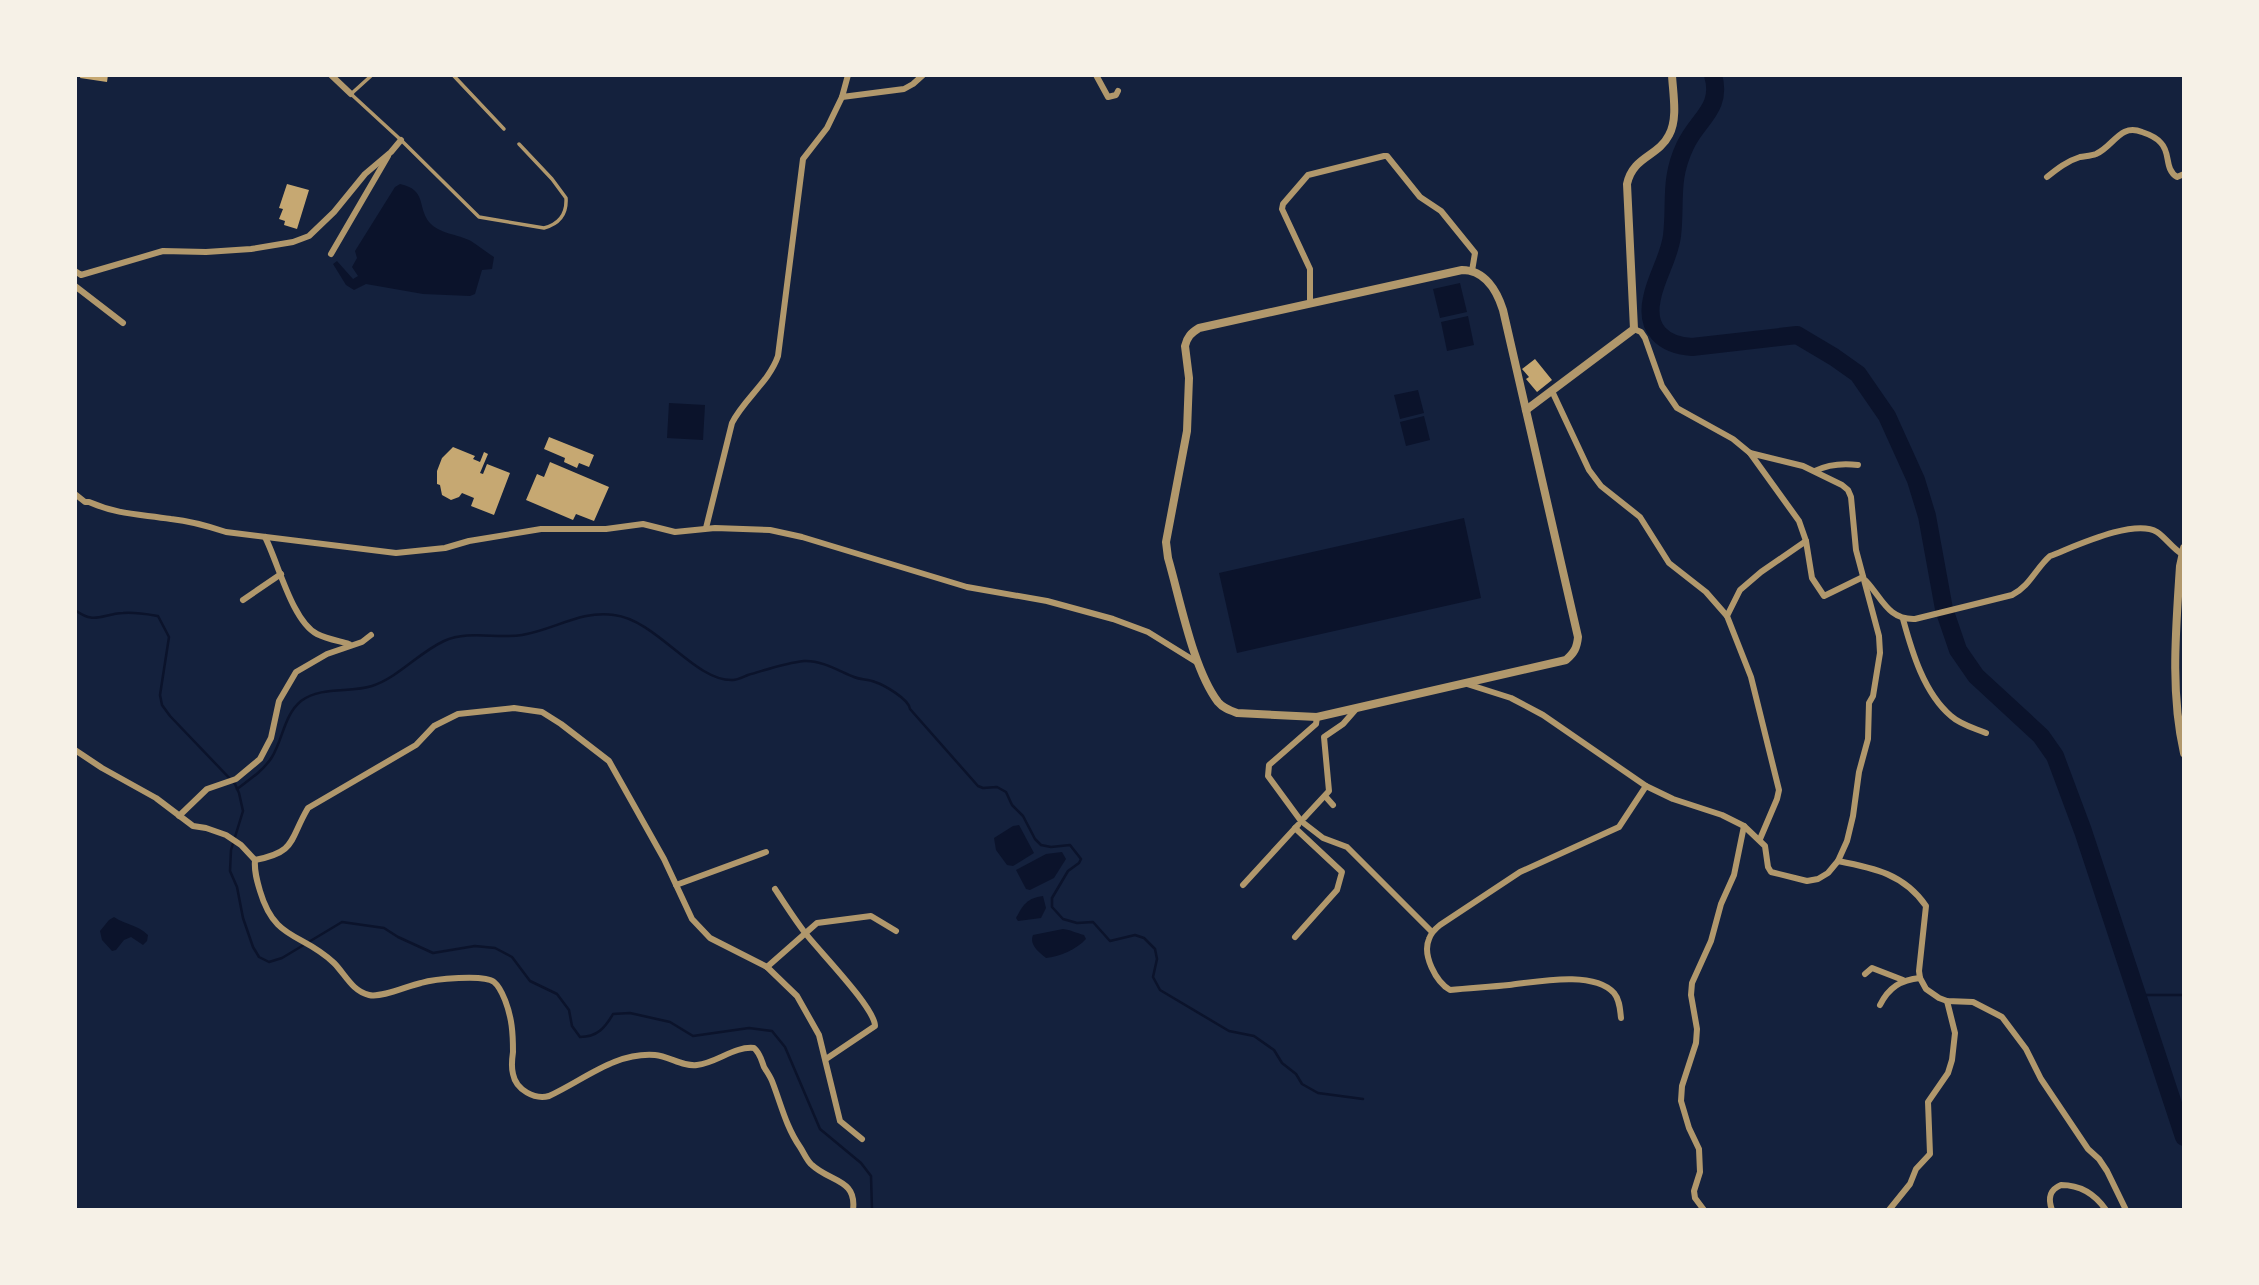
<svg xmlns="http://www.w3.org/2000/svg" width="2259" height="1285" font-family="Lato,sans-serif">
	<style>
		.water { fill: #0b132b }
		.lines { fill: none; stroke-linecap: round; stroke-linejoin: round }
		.stream { stroke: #0b132b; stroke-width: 2.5 }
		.river { stroke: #0b132b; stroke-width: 18 }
		.building { fill: #c6a872 }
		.service { stroke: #b1986c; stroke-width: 3.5 }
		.minor { stroke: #b1986c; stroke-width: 6 }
		.tertiary { stroke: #b1986c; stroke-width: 8 }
	</style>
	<rect width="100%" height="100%" fill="#14213d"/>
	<g class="water">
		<path d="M400 184C427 190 417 206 429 222 439 234 458 234 471 241 479 246 486 252 494 257L492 269 482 270 475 294 470 296 423 294 366 284 354 290 346 285 333 264 337 261 353 279 358 276 352 267 357 258 355 251 395 187Z"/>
		<polygon points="1460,283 1467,312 1440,318 1433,289"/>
		<polygon points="1468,316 1474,345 1447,351 1441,322"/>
		<polygon points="1418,390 1424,413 1400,419 1394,395"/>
		<polygon points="669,403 705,405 703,440 667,438"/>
		<polygon points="1424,416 1430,440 1406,446 1400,422"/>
		<polygon points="1464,518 1481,598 1237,653 1219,573"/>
		<polygon points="1019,825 1034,853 1013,866 1007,865 996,850 994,838 1013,826"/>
		<polygon points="1062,852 1066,859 1054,878 1030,890 1026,889 1016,870 1046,854"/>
		<path d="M1043 896 1046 908 1041 918 1018 921 1016 918C1023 905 1027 898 1043 896Z"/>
		<path d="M114 917C126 925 138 925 148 935L147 941 143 945 131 937 124 940 116 950 112 951 102 940 100 931 109 920Z"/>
		<path d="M1063 929C1071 930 1076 933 1084 935L1086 939C1077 949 1059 957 1046 958 1039 952 1029 945 1033 935Z"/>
	</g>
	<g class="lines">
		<g class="stream">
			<path d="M75 610C95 625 102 614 123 613 135 612 146 614 158 616L169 637 160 695 162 705 170 716 235 784 239 793 243 811 231 850 230 871 237 887 243 918 253 947 259 957 269 962 282 958 342 922 384 928 398 937 433 953 475 946 495 948 512 957 530 981 557 994 569 1010 572 1026 580 1037C597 1037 605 1028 613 1014L630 1013 670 1022 693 1036 749 1028 772 1031 785 1047 820 1129 861 1163 871 1176 872 1210"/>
			<path d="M237 789C249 780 264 770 272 757 283 739 284 715 301 701 321 686 350 693 372 686 399 677 418 653 444 641 469 630 496 639 522 635 554 630 581 610 614 615 657 620 695 682 733 680 737 680 743 677 748 675 766 670 785 663 804 661 821 660 839 671 854 677 861 680 868 679 875 682 884 685 909 699 910 709L978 786 983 788 997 787 1006 792 1012 805 1023 816 1035 839 1041 845 1051 847 1070 845 1081 859 1079 863 1068 871 1052 898V907L1063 919 1077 923 1093 922 1110 941 1135 935 1144 938 1155 949 1157 959 1153 977 1160 990 1229 1031 1254 1036 1274 1050 1282 1063 1296 1074 1302 1084 1318 1093 1363 1099"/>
			<polyline points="2137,995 2184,995"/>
		</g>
		<path class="river" d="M1713 75C1723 109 1697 119 1685 146 1669 180 1676 202 1672 236 1669 258 1656 277 1652 298 1645 329 1663 345 1692 347L1797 335 1834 357 1858 374 1887 416 1916 480 1927 516 1944 609 1958 650 1976 676 2041 736 2055 756 2083 831 2184 1137"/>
	</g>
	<g class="building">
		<polygon points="81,75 108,75 107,82 80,78"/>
		<polygon points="287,184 309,190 297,229 284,225 285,221 279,219 283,209 279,208"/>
		<polygon points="1535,359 1552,380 1537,392 1526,379 1529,377 1522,369"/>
		<polygon points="549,437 594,455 589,467 579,463 577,468 564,462 565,458 544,449"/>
		<polygon points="453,447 475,456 473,459 480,462 484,452 488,454 480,473 483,474 487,464 510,473 494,515 471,506 474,498 462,493 459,497 451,500 442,495 440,485 437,484 437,471 442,458"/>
		<polygon points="550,462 609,487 594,521 576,514 573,520 526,500 537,474 544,477"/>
	</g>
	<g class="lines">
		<g class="service">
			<path d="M372 75 351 94 401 140 479 217 544 228C559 224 567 214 566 198L552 179 519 144"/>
			<polyline points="453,75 504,129"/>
		</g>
		<g class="minor">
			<polyline points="331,75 351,94"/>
			<polyline points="848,75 842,97 904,89 913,84 923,75"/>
			<polyline points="1096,75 1108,97 1116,95 1118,91"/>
			<path d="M2047 177C2057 169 2067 161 2080 157 2085 156 2091 156 2096 154 2114 146 2120 123 2142 132 2148 134 2157 138 2161 143 2171 153 2164 169 2177 177L2184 174"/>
			<polyline points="331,254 388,156"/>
			<polyline points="75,271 81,275 163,251 206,252 251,249 293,242 309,236 334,212 365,174 391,152 401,140"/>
			<polyline points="75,286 123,323"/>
			<polyline points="1310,303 1310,269 1282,209 1283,204 1308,175 1384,156 1387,156 1420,197 1441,211 1475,253 1472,271"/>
			<polyline points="1552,391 1589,470 1601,486 1640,517 1669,563 1706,592 1727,616"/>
			<polyline points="1750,453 1799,521 1806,541"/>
			<path d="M1815 471C1829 464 1842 463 1858 465"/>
			<path d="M75 494 85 502H89C119 515 139 514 171 519 190 521 208 526 226 532L396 553 445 548 469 541 541 529H606L643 524 675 532 715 528 770 530 802 537 967 587 1047 601 1113 619 1148 632 1198 663"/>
			<path d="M706 528 732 423C744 399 769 382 778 356L803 159 827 128 842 97"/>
			<path d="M265 537C278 562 292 621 317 634 327 639 339 641 349 644"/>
			<path d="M1866 581C1882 598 1888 620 1915 619L2012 595C2030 586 2036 568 2050 556 2074 547 2134 518 2157 532 2166 538 2172 548 2182 554"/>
			<polyline points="243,600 281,574"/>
			<path d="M1903 619C1912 652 1924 693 1951 716 1961 725 1974 728 1986 733"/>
			<polyline points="1467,684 1511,698 1543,715 1646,786 1673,799 1722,815 1744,826 1765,846 1768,867 1771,872 1807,881 1818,879 1828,873 1838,861 1847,841 1853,816 1859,772 1868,739 1869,703 1873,696 1880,653 1879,636 1856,550 1851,497 1848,490 1842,485 1803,466 1750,453 1733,439 1677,408 1662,386 1645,338 1641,332 1634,329"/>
			<polyline points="1317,717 1316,724 1269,765 1268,776 1301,821 1323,838 1347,847 1432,932"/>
			<path d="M75 750 102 768 156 798 193 826 206 828 226 835 241 845 255 860C254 871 257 881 260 891 275 942 302 932 334 963 345 974 352 991 369 995 382 998 407 986 421 983 434 979 484 974 494 982 499 986 503 995 505 1000 512 1018 513 1033 513 1052 512 1059 511 1067 513 1074 516 1090 535 1100 549 1096 584 1080 615 1052 655 1055 669 1056 683 1067 697 1065 717 1063 734 1046 754 1048 760 1053 761 1059 764 1067 767 1072 770 1076 772 1081 781 1104 786 1127 800 1147 804 1153 807 1161 812 1165 830 1182 857 1179 853 1210"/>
			<polyline points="1325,796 1333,805"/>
			<polyline points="179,816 207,789 236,779 260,759 271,738 279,701 296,672 327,654 362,642 371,635"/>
			<polyline points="1304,818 1329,791 1324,737 1343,724 1357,708"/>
			<polyline points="1295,828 1342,872 1337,890 1295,937"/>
			<polyline points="1760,839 1777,799 1779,790 1751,677 1727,616 1740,590 1761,572 1806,541 1812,578 1824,596 1863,577"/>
			<path d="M255 860C297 852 289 840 308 808L416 745 434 726 458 714 514 708 542 712 561 724 609 761 664 859 692 919 710 938 767 967 797 996 819 1035 840 1121 862 1139"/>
			<path d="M1838 861C1874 868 1904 874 1926 906L1919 971 1920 978 1926 989 1939 998 1947 1001 1973 1002 2002 1017 2026 1049 2041 1079 2088 1149 2099 1159 2107 1171 2126 1210"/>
			<polyline points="676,885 766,852"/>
			<polyline points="1243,885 1298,825"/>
			<path d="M775 889C785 904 795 920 806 934 820 952 875 1008 875 1026L826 1059"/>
			<polyline points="767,967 817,923 871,916 896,931"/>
			<polyline points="1865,974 1872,968 1903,980"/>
			<path d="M1880 1005C1889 987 1901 980 1920 978"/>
			<path d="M1621 1018C1620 1010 1620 1000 1614 993 1593 970 1536 982 1509 985 1489 987 1470 988 1450 990 1436 982 1422 955 1429 939 1431 933 1435 929 1440 925L1520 872 1619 827 1646 786"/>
			<polyline points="1704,1210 1695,1198 1694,1191 1700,1172 1699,1149 1689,1128 1681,1101 1682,1086 1696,1043 1697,1029 1691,995 1692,983 1711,941 1721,904 1734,875 1744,826"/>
			<polyline points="1889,1210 1910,1184 1916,1169 1930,1154 1928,1102 1948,1073 1952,1060 1955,1033 1947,1001"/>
			<path d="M2052 1210C2048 1199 2049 1190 2061 1185 2081 1185 2095 1194 2106 1210"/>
		</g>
		<g class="tertiary">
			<path d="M1462 270C1485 270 1497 291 1503 310L1578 637C1577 648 1574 653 1566 660L1317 717 1237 713C1229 710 1223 708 1218 702 1193 669 1180 599 1168 558L1166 542 1187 431 1189 378 1185 346C1187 337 1191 333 1199 328Z"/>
			<path d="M1526 410 1634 329 1627 184C1633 156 1658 157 1669 135 1678 119 1673 94 1672 75"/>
			<path d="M2184 548 2180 566C2176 628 2170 692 2184 753"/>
		</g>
	</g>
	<rect width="2259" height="1285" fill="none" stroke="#f6f1e7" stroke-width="154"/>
</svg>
